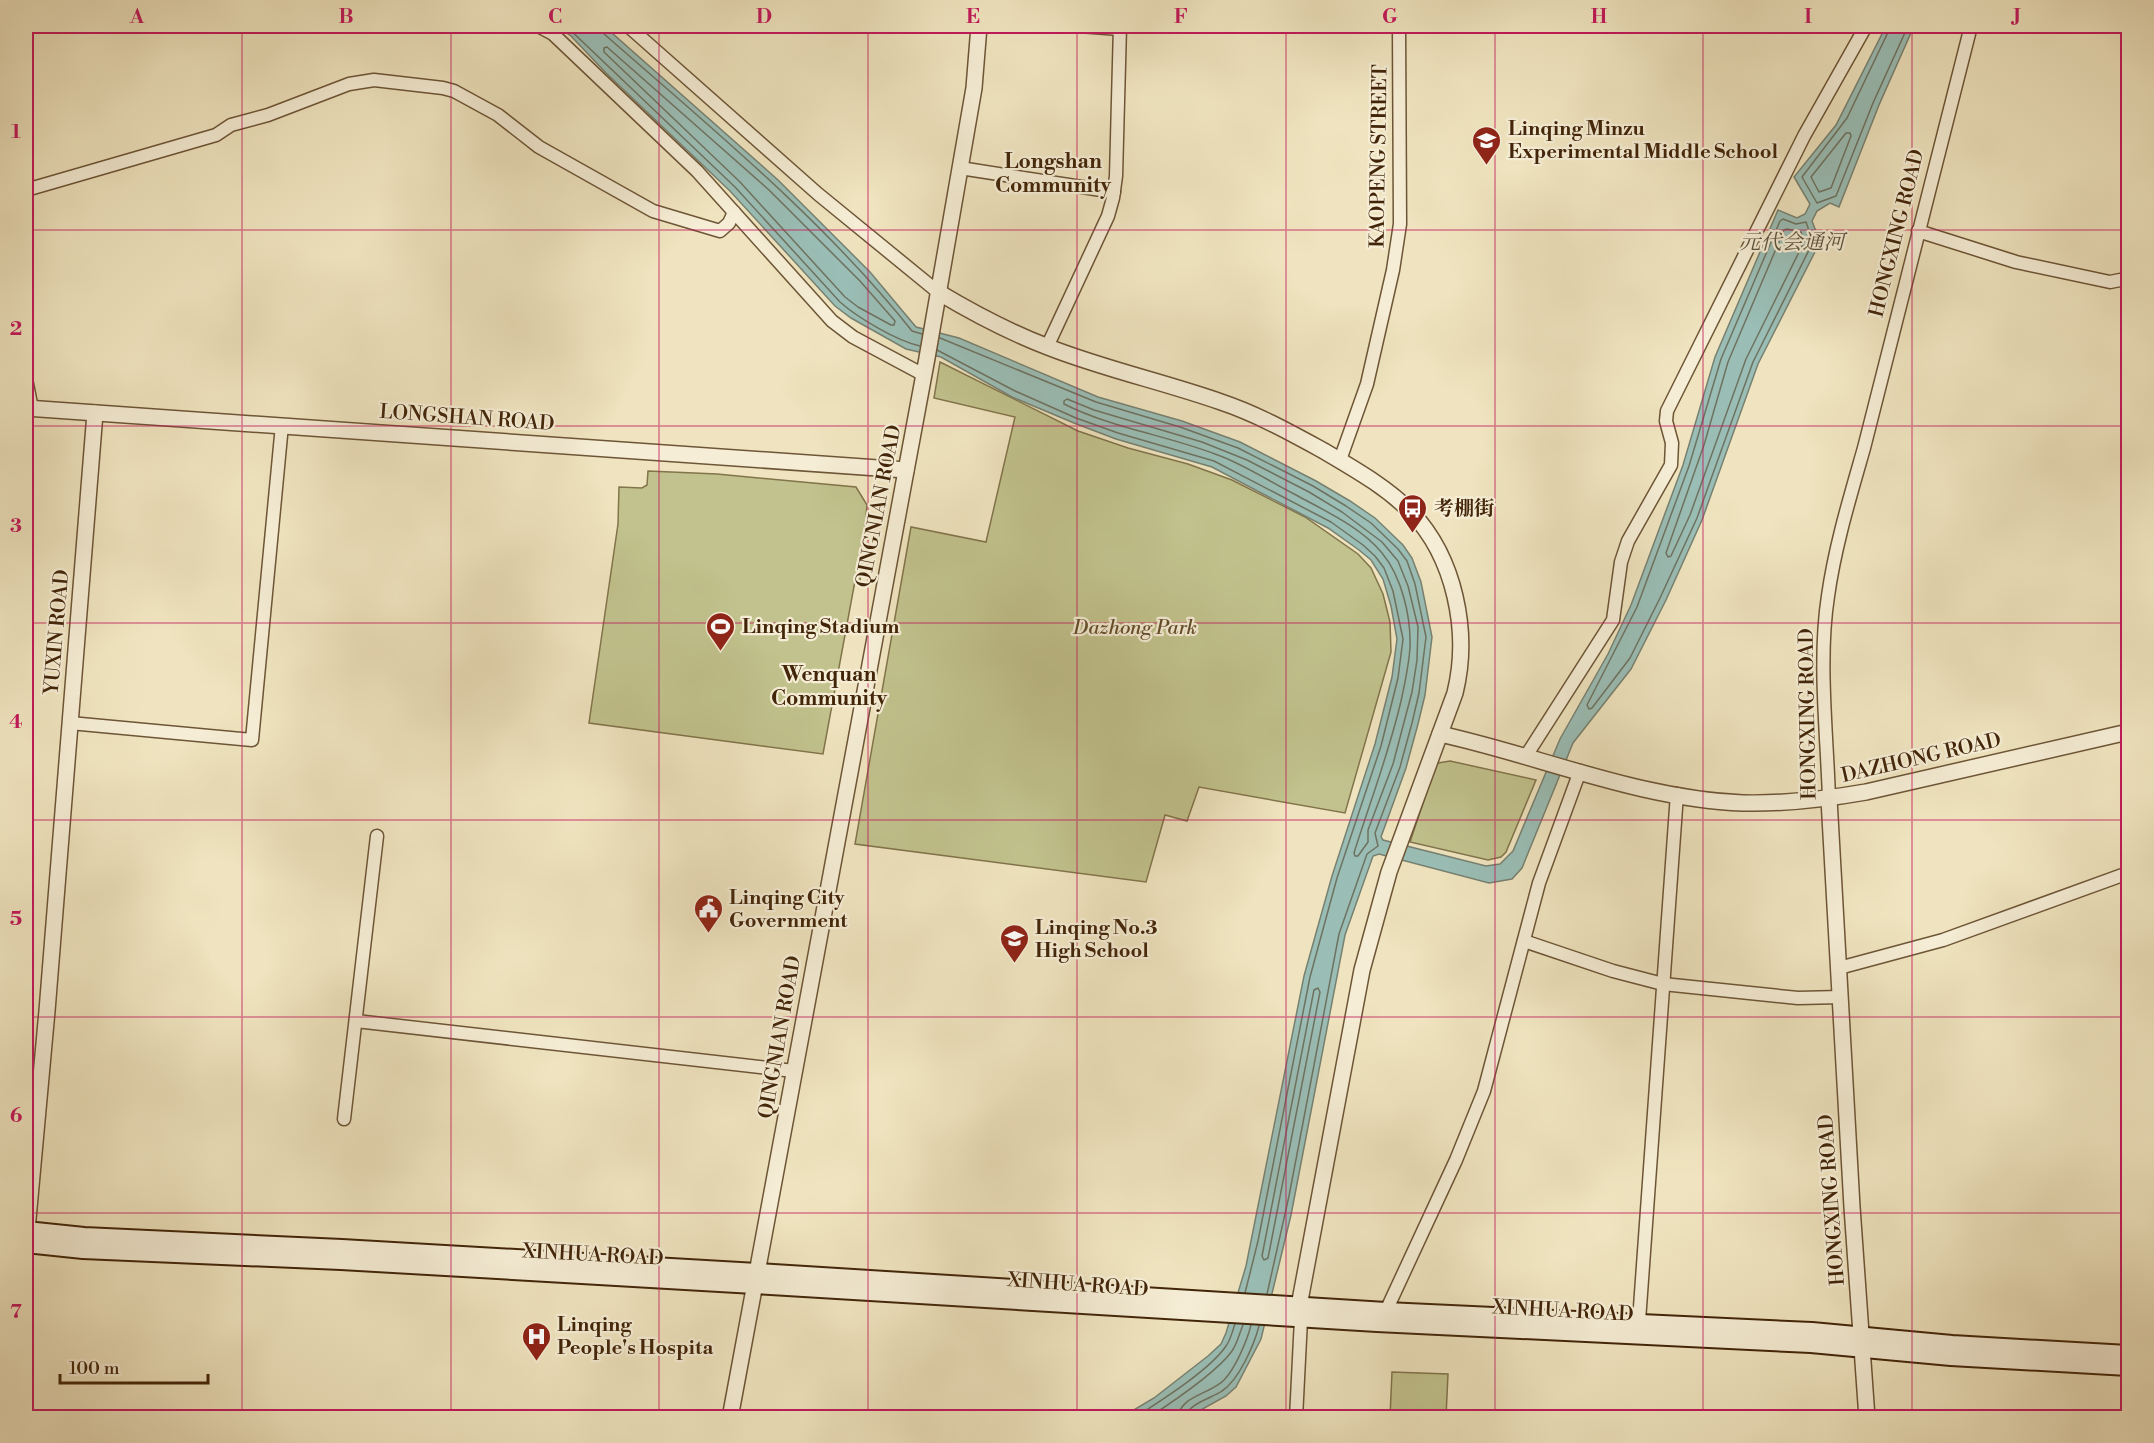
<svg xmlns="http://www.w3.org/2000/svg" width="2154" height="1443" font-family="'Libre Bodoni','Noto Serif SC',serif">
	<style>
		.green { fill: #c1c28d; stroke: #82744b; stroke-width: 1.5 }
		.water { fill: #9abeb6; stroke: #778171; stroke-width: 1.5 }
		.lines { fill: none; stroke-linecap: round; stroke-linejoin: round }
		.shore { stroke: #6e7260; stroke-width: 1.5 }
		.minor-casing { stroke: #6d5536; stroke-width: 15 }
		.tertiary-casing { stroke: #6d5536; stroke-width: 18 }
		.secondary-casing { stroke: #422509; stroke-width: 20 }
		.minor { stroke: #f5edd5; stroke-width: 12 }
		.tertiary { stroke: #f5edd5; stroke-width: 15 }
		.secondary { stroke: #f5edd5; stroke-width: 16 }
		.grid { fill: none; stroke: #c2185b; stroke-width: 1.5; stroke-opacity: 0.55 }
		.labels { text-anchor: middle; stroke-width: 4.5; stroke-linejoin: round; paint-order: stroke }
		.poi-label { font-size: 20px; font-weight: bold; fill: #422509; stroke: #f5edd5; text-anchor: start }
		.street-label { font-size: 20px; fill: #422509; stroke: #f5edd5 }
		.park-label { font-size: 20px; font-style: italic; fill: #624c2a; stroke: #f5edd5 }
		.neighbourhood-label { font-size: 21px; font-weight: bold; fill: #422509; stroke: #f5edd5 }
		.water-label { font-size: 21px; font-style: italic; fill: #5c533d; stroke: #f5edd5 }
		.neatline { fill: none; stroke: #c2185b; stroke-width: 2 }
		.grid-label { font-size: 20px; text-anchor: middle; font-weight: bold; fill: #c2185b }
	</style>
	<rect width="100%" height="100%" fill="#efe4bf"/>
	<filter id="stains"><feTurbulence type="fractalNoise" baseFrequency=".00333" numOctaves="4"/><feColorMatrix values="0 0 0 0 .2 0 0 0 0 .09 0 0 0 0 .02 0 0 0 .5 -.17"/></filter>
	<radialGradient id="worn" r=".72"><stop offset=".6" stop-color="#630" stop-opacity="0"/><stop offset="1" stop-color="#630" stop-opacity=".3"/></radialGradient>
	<g class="green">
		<polygon points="940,362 1078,431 1128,448 1188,464 1232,480 1305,517 1358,554 1371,568 1383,594 1390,622 1391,652 1345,813 1199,787 1187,821 1165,815 1146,882 855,844 911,527 986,542 1015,417 934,398"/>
		<polygon points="648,471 717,474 856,487 867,505 860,581 855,581 823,754 589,723 618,524 619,487 642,488 647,485"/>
		<polygon points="1450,761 1536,780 1506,852 1501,857 1488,860 1410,842 1435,767 1438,763"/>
		<polygon points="1392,1372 1448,1374 1446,1417 1390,1417"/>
	</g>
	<polygon class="water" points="556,26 604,26 778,180 870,272 916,327 959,338 1098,397 1182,421 1240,442 1316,481 1350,501 1375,518 1403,545 1412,558 1421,582 1432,637 1425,695 1418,724 1406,768 1381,837 1383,840 1486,866 1500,864 1513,851 1560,739 1608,654 1631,605 1683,465 1715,357 1778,210 1797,218 1805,214 1810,204 1794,177 1836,125 1886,26 1914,26 1879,105 1839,207 1830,203 1817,211 1812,221 1820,242 1758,364 1702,520 1666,600 1631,669 1573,743 1522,868 1512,879 1489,883 1379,854 1373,856 1345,935 1291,1215 1261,1339 1236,1387 1226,1396 1190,1416 1190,1417 1122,1417 1154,1398 1208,1356 1221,1344 1226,1333 1246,1266 1304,976 1332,876 1375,744 1392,677 1397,639 1391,606 1383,579 1371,560 1359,550 1328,528 1212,467 1116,439 1074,423 1012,397 941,357 906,349 851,318 835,306 730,191 606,73 571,36"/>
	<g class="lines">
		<g class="shore">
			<path d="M566 26 735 187 840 302C858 318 897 341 920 346"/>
			<path d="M600 26 603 33C710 127 823 219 912 331L922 334"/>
			<polyline points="1891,26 1847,118 1802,177 1817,203 1836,196 1873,103 1908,26"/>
			<polygon points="607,47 769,190 860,281 895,321 894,325 891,325 858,307 845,297 740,182 604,52 604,48"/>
			<polygon points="1846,133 1850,133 1851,136 1831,188 1819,192 1811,177"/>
			<polygon points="1783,219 1796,224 1806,222 1813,242 1753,362 1697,518 1660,598 1630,658 1592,708 1589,709 1587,705 1637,607 1689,466 1721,359 1780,221"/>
			<polygon points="1787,229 1801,232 1804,242 1746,359 1690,515 1671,556 1668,557 1666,553 1704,445 1728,362 1784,230"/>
			<polyline points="940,338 1096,402 1180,427 1238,448 1313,486 1346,506 1371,523 1398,549 1407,561 1415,584 1426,637 1419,693 1412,723 1400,767 1375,833 1378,846 1367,854 1339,934 1289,1196 1267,1294"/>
			<polyline points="937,350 1015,391 1076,418 1118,433 1214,461 1331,522 1363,545 1375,556 1384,568 1393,591 1403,639 1398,678 1381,746 1337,878 1310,977 1258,1241 1245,1293"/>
			<path d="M1067 399 1094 410 1202 442 1247 460 1309 492 1342 512 1382 542 1398 561 1408 586 1418 627 1417 660 1412 692 1393 764 1368 830V842L1358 856H1355L1354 853C1370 802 1389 753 1401 701 1405 683 1409 665 1410 647 1411 617 1402 577 1382 553 1361 527 1325 511 1296 495 1270 482 1242 463 1215 454 1165 435 1112 428 1064 404V401Z"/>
			<polygon points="1318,988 1320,992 1268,1258 1264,1260 1262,1256 1314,990"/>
			<path d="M1134 1418C1159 1402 1210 1370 1226 1346 1231 1339 1232 1332 1235 1324"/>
			<path d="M1148 1418C1171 1403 1217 1372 1232 1351 1238 1342 1239 1334 1243 1325"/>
			<path d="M1178 1418C1179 1396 1211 1394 1224 1380 1235 1369 1247 1341 1251 1325"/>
			<path d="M1185 1418C1187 1404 1212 1398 1222 1391 1239 1380 1254 1345 1259 1326"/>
		</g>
		<defs>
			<g id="minor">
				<polyline points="538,26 553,34 697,171 832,321 853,337 924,375"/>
				<polyline points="628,26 818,194 938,292"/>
				<polyline points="1079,26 1120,29"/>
				<polyline points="960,168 1114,192"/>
				<polyline points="26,190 216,135 231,125 268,115 349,84 374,80 443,88 454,91 498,115 539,147 653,211 720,231 729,223 734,212"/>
				<polyline points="1918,231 2016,262 2110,282 2120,280 2128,282"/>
				<polyline points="1047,347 1108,216 1113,198 1116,176 1120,26"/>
				<polyline points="26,379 32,409"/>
				<polyline points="1340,460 1367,384 1393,270 1400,224 1399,26"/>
				<polyline points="70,723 252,740 282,425"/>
				<polyline points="1526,756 1613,620 1621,562 1628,541 1671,465 1672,443 1666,421 1667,411 1804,136 1866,26"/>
				<path d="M1829 799C1827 734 1818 660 1828 596 1835 546 1850 497 1864 448L1971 26"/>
				<polyline points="1524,941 1613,971 1663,984 1798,998 1841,997"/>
				<polyline points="1839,968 1943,940 2128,873"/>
				<polyline points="356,1021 794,1071"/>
				<polyline points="344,1119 377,836"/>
				<polyline points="1386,1311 1456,1160 1484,1091 1539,883 1580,771"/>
				<polyline points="1639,1321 1677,794"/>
				<polyline points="1296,1418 1301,1319"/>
			</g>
			<g id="tertiary">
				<path d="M938 292C973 313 1009 332 1048 347 1104 369 1164 382 1221 402 1257 414 1291 433 1324 451 1354 469 1385 486 1410 511 1455 557 1470 632 1455 693L1389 872 1362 970 1299 1306"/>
				<polyline points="26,408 906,470"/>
				<path d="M1440 734C1540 756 1639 799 1743 803 1784 804 1826 799 1866 792L2128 732"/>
				<polyline points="1829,799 1852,1207 1867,1418"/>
				<polyline points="26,1241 47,1011 95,413"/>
				<polyline points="730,1418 927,358 974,88 979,26"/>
			</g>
			<g id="secondary">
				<polyline points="26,1230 84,1236 342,1248 757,1272 1386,1311 1812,1331 1952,1344 2128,1354"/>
				<polyline points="26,1244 83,1250 341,1261 754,1285 1377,1323 1811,1344 1951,1357 2128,1367"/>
			</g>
		</defs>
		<use href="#minor" class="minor-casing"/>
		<use href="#tertiary" class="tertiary-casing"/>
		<use href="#secondary" class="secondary-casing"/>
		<use href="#minor" class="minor"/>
		<use href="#tertiary" class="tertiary"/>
		<use href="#secondary" class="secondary"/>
	</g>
	<path class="grid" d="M242 26V1418M451 26V1418M659 26V1418M868 26V1418M1077 26V1418M1286 26V1418M1495 26V1418M1703 26V1418M1912 26V1418M26 230H2128M26 426H2128M26 623H2128M26 820H2128M26 1017H2128M26 1213H2128"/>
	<defs>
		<symbol id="school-pin" viewBox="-11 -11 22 30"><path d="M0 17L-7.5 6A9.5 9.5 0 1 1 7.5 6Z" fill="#8f2418" stroke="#f5edd5"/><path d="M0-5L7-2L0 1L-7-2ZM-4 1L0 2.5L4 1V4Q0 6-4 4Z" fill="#fff"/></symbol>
		<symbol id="bus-pin" viewBox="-11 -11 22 30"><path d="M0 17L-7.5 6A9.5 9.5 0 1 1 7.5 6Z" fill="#8f2418" stroke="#f5edd5"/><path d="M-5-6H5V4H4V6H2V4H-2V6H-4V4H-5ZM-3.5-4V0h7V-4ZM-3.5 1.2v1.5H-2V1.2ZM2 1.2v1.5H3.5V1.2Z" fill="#fff"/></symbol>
		<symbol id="stadium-pin" viewBox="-11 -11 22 30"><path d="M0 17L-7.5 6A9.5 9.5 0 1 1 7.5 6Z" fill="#8f2418" stroke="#f5edd5"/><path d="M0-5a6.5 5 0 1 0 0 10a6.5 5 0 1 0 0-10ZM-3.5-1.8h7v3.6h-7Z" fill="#fff"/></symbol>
		<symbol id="civic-pin" viewBox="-11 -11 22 30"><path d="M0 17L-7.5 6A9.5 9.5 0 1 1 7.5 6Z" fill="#8f2418" stroke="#f5edd5"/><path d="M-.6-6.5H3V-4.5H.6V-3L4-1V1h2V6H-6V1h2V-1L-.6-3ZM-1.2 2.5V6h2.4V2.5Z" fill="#fff"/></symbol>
		<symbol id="hospital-pin" viewBox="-11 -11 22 30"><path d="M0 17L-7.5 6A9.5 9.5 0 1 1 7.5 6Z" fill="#8f2418" stroke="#f5edd5"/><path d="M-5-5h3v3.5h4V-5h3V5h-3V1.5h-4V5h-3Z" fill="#fff"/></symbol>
	</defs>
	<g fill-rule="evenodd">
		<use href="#school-pin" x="1470" y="124" width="33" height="45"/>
		<use href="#bus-pin" x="1396" y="492" width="33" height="45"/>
		<use href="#stadium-pin" x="704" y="610" width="33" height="45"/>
		<use href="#civic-pin" x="692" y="892" width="33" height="45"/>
		<use href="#school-pin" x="998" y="922" width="33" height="45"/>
		<use href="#hospital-pin" x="520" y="1320" width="33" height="45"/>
	</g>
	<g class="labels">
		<g class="poi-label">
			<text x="1508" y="135">Linqing Minzu<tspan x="1508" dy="23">Experimental Middle School</tspan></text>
			<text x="1434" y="515">考棚街</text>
			<text x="742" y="633">Linqing Stadium</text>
			<text x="729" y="904">Linqing City<tspan x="729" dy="23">Government</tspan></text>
			<text x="1035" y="934">Linqing No.3<tspan x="1035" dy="23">High School</tspan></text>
			<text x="557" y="1331">Linqing<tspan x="557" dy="23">People's Hospita</tspan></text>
		</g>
		<g class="street-label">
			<text transform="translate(1378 156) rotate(-89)" y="7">KAOPENG STREET</text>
			<text transform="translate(1896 233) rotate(-76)" y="7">HONGXING ROAD</text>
			<text transform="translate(467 417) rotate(4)" y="7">LONGSHAN ROAD</text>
			<text transform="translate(878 506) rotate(-79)" y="7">QINGNIAN ROAD</text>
			<text transform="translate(56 632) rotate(-85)" y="7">YUXIN ROAD</text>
			<text transform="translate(1807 714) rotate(-91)" y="7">HONGXING ROAD</text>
			<text transform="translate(1921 757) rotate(-13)" y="7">DAZHONG ROAD</text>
			<text transform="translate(779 1037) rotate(-80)" y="7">QINGNIAN ROAD</text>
			<text transform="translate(1831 1200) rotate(-94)" y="7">HONGXING ROAD</text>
			<text transform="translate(593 1254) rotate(3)" y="7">XINHUA ROAD</text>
			<text transform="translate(1078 1284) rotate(4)" y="7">XINHUA ROAD</text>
			<text transform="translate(1563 1310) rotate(3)" y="7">XINHUA ROAD</text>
		</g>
		<g class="park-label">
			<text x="1135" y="634">Dazhong Park</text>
		</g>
		<g class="neighbourhood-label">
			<text x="1053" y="168">Longshan<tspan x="1053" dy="24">Community</tspan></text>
			<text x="829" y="681">Wenquan<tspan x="829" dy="24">Community</tspan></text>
		</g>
		<g class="water-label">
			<text x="1792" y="249">元代会通河</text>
		</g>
	</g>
	<rect width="2154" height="1443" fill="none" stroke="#efe4bf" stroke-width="66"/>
	<path d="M60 1374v9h148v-9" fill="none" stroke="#422509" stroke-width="3"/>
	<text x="69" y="1374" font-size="18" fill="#422509" stroke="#f5edd5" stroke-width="4.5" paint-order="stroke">100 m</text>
	<rect x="33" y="33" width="2088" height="1377" class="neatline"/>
	<g class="grid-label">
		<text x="137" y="23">A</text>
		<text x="346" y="23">B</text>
		<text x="555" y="23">C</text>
		<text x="764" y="23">D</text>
		<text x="973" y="23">E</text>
		<text x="1181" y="23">F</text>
		<text x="1390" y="23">G</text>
		<text x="1599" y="23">H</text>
		<text x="1808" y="23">I</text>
		<text x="2017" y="23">J</text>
		<text x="16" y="138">1</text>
		<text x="16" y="335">2</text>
		<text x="16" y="532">3</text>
		<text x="16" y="728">4</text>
		<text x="16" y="925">5</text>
		<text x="16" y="1122">6</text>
		<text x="16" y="1318">7</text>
	</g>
	<rect width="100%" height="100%" filter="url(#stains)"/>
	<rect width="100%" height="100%" fill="url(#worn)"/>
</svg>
